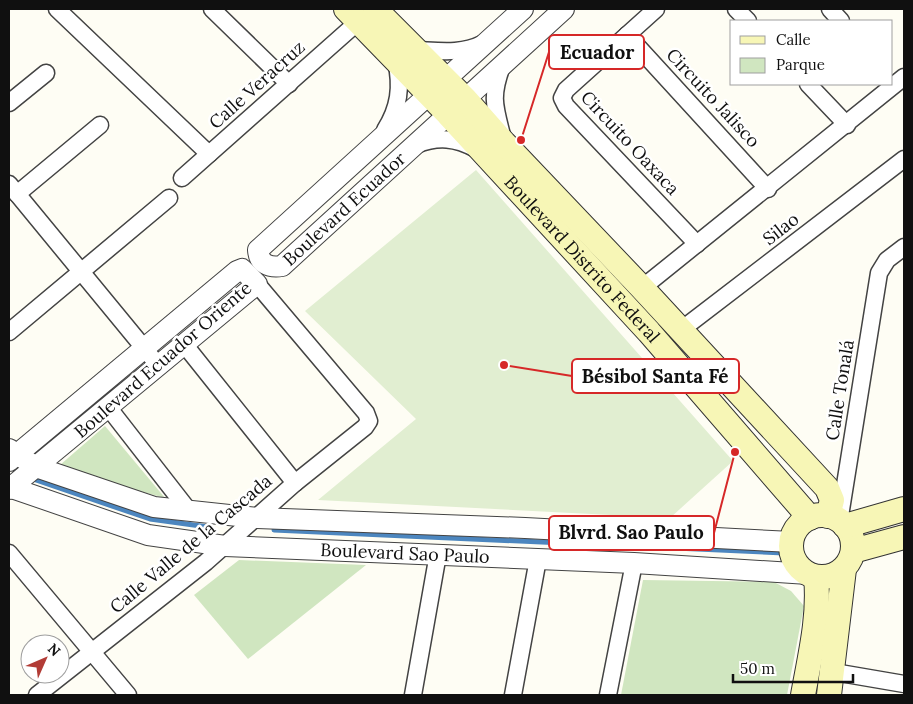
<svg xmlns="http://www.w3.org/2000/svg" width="913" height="704" font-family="Lora,serif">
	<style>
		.green { fill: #d0e6c0 }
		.pitch { fill: #e1eed1 }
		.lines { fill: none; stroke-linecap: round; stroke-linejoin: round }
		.stream { stroke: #4c86bf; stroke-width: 5 }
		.minor-casing { stroke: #434343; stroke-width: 19 }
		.tertiary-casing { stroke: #434343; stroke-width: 22 }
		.secondary-casing { stroke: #323232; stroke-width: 26 }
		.minor { stroke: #fff; stroke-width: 16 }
		.tertiary { stroke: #fff; stroke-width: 20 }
		.secondary { stroke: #f7f6b6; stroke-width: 24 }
		.labels { text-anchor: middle; stroke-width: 5; stroke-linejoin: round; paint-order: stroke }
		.street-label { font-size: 18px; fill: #101010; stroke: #fff }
		.leader { fill: none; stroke: #d62828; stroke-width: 2 }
		.callout-dot { fill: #d62828; stroke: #fff; stroke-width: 2 }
		.callout { fill: #fff; stroke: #d62828; stroke-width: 2 }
		.callout-label { font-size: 19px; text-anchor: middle; font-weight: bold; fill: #101010 }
	</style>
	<rect width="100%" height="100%" fill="#fefdf4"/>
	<g class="green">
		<polygon points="105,426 165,498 106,482 60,465"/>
		<polygon points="239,560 366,565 248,659 194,595"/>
		<polygon points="643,580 774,582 791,591 804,606 787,695 621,695"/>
	</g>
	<polygon class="pitch" points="476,170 733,461 670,518 318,500 416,419 305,311"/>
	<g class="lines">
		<g class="stream">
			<polyline points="33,479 150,519 208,527"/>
			<polyline points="274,530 784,553"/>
		</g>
		<defs>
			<g id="minor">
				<polyline points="57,9 209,154"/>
				<polyline points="212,9 289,84"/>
				<polyline points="656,9 566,90 562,98 566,106 697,244"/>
				<polyline points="736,9 748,21"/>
				<polyline points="830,9 841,21"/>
				<polyline points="627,35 768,189"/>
				<path d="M418 50C440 51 462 54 482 44"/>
				<path d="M502 66C490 98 495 107 503 139"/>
				<polyline points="808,84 847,125"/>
				<polyline points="9,103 46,73"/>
				<path d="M385 130C399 108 402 87 396 61"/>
				<path d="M416 145C438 136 456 138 476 149"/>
				<polyline points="182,178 359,21"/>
				<polyline points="9,184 158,365"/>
				<polyline points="17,194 100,125"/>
				<polyline points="642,288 904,77"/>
				<polyline points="681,330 904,159"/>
				<polyline points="9,332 169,198"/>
				<polyline points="184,344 295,483"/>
				<polyline points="108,407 189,511"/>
				<polyline points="840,516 879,273 887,260 904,247"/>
				<polyline points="9,553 128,695"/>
				<polyline points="834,672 904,684"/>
				<polyline points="37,695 206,562 295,483 365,427 369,421 366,413 257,284"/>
				<polyline points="413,695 438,554"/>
				<polyline points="513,695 538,559"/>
				<polyline points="608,695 634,563"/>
			</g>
			<g id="tertiary">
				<path id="s1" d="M523 9 258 250C259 264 269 268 282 266L564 9"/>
				<polyline points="9,449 36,467 154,507 257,518 525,528 792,542"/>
				<polyline points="9,461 237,271 242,269 257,284 9,489"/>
				<path id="s2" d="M9 487 148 535 225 546 634 563 808 574"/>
			</g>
			<g id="secondary">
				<path id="s3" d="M346 9 448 114 649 332 810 518"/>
				<polyline points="375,9 465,99 504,143 642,288 827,488 832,500 828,516"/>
				<circle cx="822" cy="546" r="31"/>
				<polyline points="845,526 904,509"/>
				<polyline points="853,551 904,537"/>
				<path d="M803 695C810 656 820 616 816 577"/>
				<polyline points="829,695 844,569"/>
			</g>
		</defs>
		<use href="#minor" class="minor-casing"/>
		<use href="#tertiary" class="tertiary-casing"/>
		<use href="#secondary" class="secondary-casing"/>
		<use href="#minor" class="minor"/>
		<use href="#tertiary" class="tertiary"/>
		<use href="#secondary" class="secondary"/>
	</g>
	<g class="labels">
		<g class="street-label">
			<text transform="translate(257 85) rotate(-42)" y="6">Calle Veracruz</text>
			<text transform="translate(713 98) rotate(47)" y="6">Circuito Jalisco</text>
			<text transform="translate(630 143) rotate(47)" y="6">Circuito Oaxaca</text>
			<text dy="6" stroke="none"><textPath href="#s1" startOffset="476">Boulevard Ecuador</textPath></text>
			<text transform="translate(781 229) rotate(-38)" y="6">Silao</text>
			<text dy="6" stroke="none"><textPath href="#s3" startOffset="344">Boulevard Distrito Federal</textPath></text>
			<text transform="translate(163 360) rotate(-41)" y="6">Boulevard Ecuador Oriente</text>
			<text transform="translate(840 390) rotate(-81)" y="6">Calle Tonalá</text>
			<text transform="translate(191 544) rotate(-40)" y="6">Calle Valle de la Cascada</text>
			<text dy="6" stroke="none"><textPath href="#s2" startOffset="405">Boulevard Sao Paulo</textPath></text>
		</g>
	</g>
	<path class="leader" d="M521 140L549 52M504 365L572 376M735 452L714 533"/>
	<g class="callout-dot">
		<circle cx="521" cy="140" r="5"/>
		<circle cx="504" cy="365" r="5"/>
		<circle cx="735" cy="452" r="5"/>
	</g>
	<g class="callout">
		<rect x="549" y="35" width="95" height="34" rx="5"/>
		<rect x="572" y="359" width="167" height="34" rx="5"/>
		<rect x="549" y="516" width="165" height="34" rx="5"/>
	</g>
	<g class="callout-label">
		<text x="597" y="59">Ecuador</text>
		<text x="655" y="383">Bésibol Santa Fé</text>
		<text x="631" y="539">Blvrd. Sao Paulo</text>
	</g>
	<rect width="913" height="704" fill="none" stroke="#101010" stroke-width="20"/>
	<rect x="730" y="20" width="162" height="65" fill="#ffffff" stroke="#9f9f9f"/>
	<rect x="740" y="36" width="25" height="8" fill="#f7f6b6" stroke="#9f9f9f"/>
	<text x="776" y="45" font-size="15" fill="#101010">Calle</text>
	<rect x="740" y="58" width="25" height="15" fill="#d0e6c0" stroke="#9f9f9f"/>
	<text x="776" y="70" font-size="15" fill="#101010">Parque</text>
	<g transform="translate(45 659) rotate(45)"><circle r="24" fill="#ffffff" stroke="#9f9f9f"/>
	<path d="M0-4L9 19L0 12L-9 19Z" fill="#b23c36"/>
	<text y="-8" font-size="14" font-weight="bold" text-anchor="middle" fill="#101010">N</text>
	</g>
	<path d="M733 674v8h120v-8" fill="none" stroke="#101010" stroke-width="2.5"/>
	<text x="740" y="674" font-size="15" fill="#101010" stroke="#ffffff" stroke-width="4" paint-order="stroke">50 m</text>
</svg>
